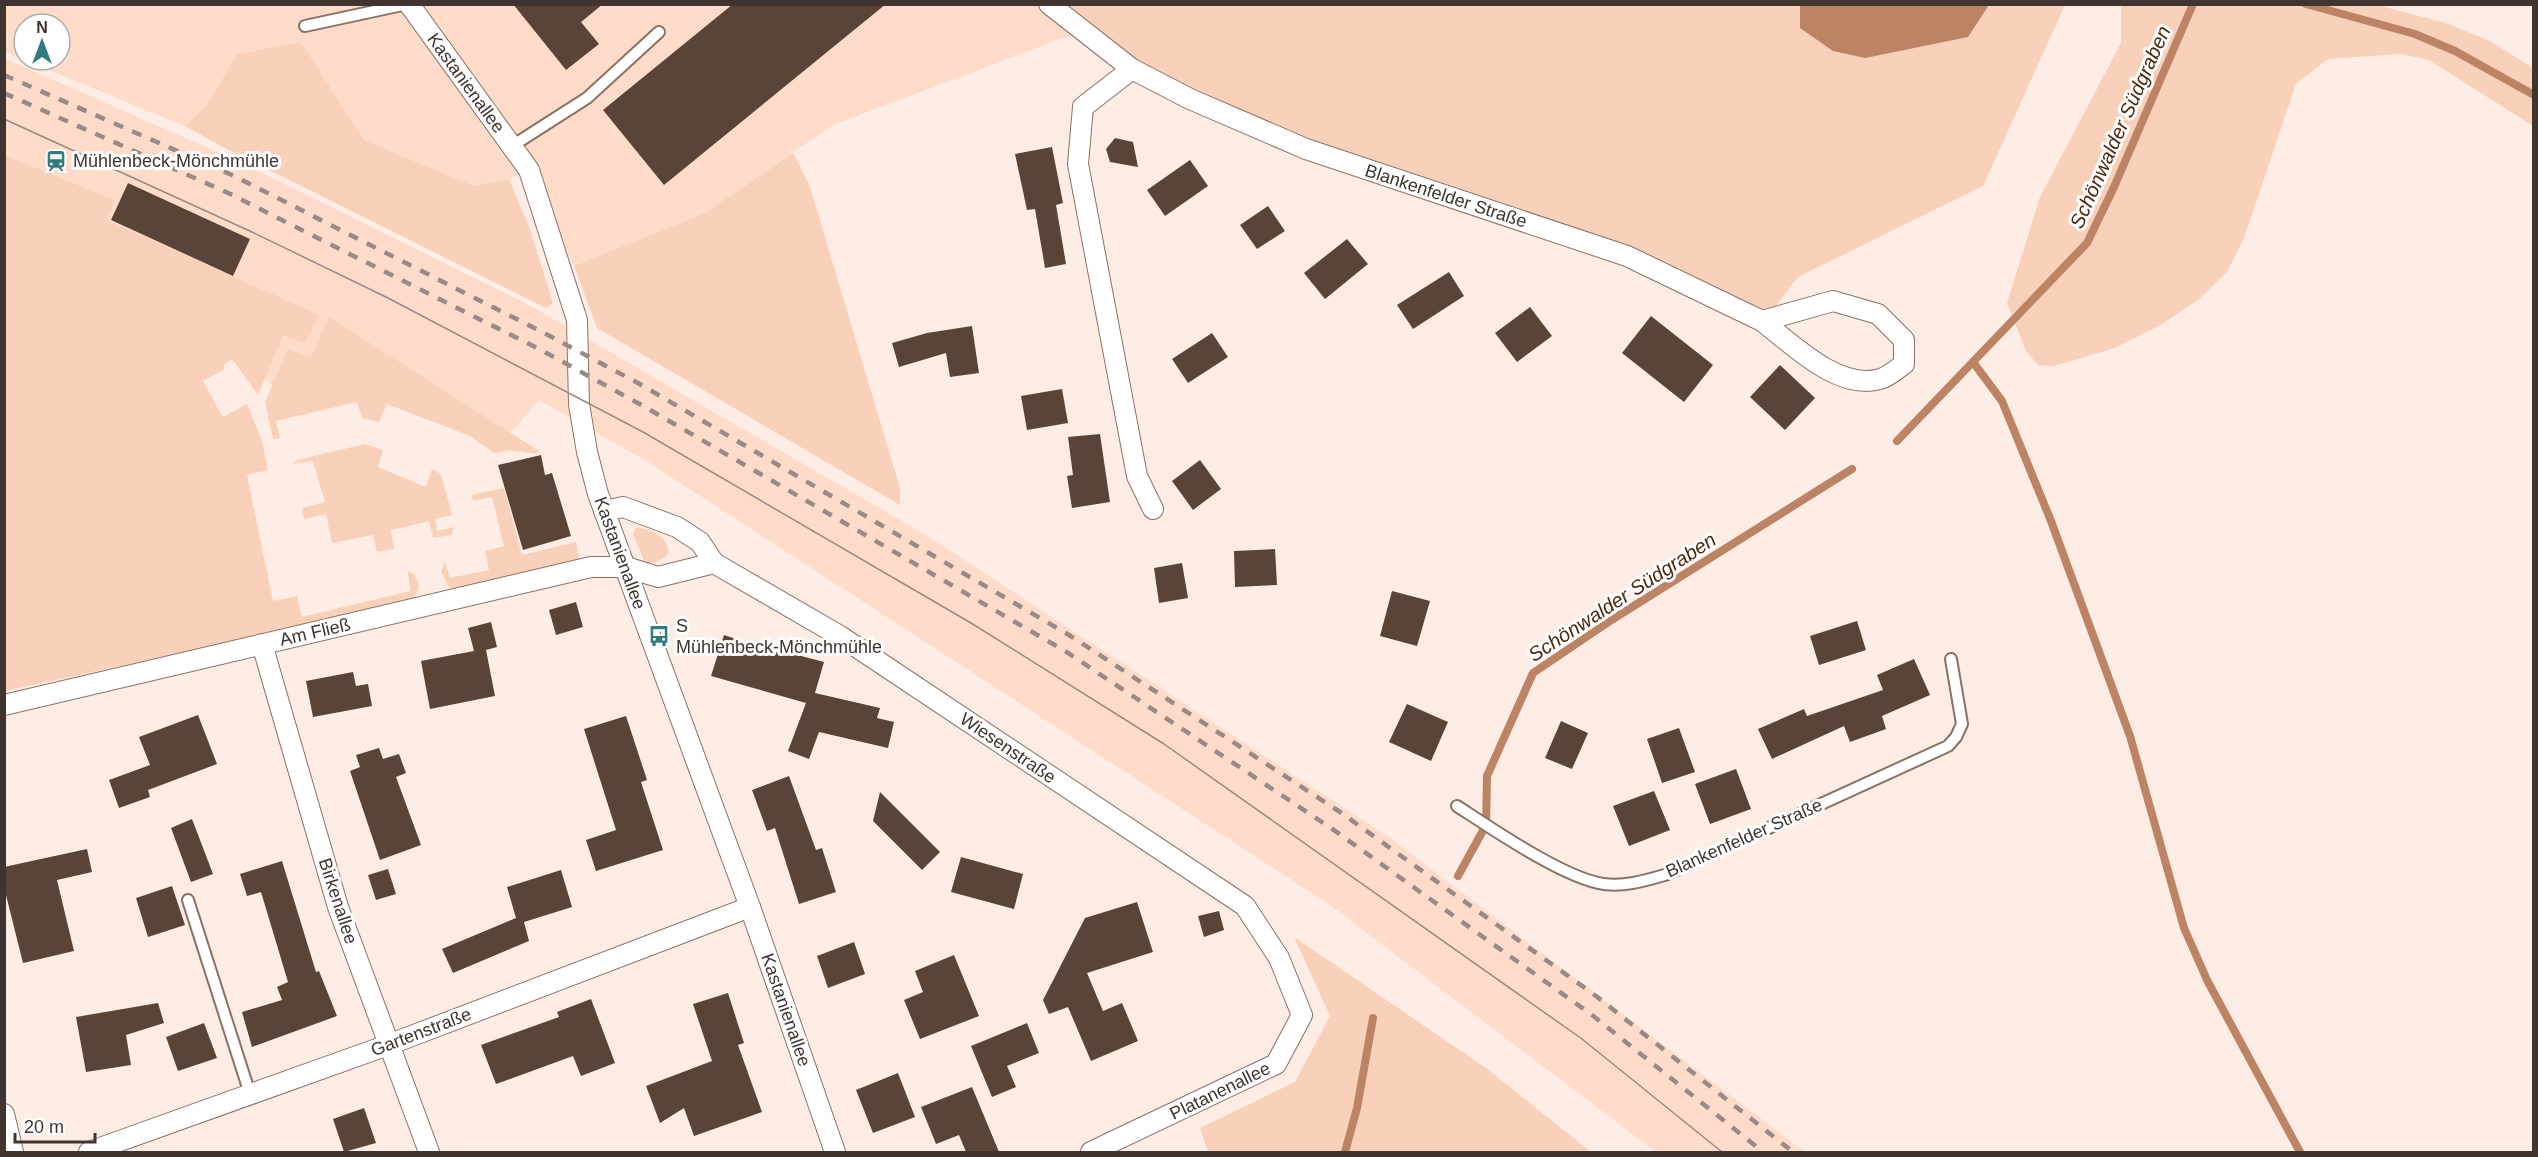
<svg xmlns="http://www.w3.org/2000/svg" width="2538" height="1157" font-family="Helvetica,sans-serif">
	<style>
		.built { fill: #fedcc9; fill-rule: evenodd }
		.green { fill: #f9d0b9 }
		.water { fill: #bc8464 }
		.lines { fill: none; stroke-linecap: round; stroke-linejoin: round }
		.stream { stroke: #bc8464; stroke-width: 8 }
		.building { fill: #5a4438 }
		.lane-casing { stroke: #8a7265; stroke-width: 14 }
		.street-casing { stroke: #8a7265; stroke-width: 22 }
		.lane { stroke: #fff; stroke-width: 10 }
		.street { stroke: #fff; stroke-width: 20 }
		.tram { stroke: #988a84; stroke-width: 1.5 }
		.rail { stroke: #988a84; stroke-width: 4.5; stroke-dasharray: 10 10; stroke-linecap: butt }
		.labels { text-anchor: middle; stroke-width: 6; stroke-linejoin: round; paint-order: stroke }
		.street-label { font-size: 18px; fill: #3f342f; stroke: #fefefe }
		.poi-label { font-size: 18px; fill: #3f342f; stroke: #fefefe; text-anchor: start }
		.water-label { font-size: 20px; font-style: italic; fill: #4d270e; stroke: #fefefe }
	</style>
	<rect width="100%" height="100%" fill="#fdede4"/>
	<g class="built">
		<path d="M1049 4 1084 30 833 125 703 214 574 266 529 170 509 179 474 186 364 140 301 42 237 54 207 105 185 126 5 52 4 5ZM24 24H60V60H24Z"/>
		<polygon points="4,58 242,163 529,305 926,535 1390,838 1805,1152 1656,1152 1330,905 648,462 539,400 505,439 328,375 281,391 210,341 5,236"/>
	</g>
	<g class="green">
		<polygon points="1049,5 1800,5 1800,28 1968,37 1989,5 2065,5 1983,186 1798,277 1765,320 1631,253 1306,145 1129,60"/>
		<polygon points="2121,5 2377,5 2446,23 2490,41 2533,68 2533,126 2429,60 2400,54 2328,59 2296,84 2244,238 2227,272 2198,300 2159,326 2115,348 2054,366 2038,365 2026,351 2007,303 2040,197 2121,43"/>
		<polygon points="301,42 364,140 474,186 509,179 530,229 553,303 546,308 221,146 185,126 207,105 237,54"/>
		<polygon points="793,153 810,187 900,488 900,505 597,328 574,266 703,214"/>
		<path d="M4 155 115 200 106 220 319 315 305 343 283 335 258 395 232 359 223 365 225 369 203 381 223 417 247 404 262 441 268 470 247 475 273 601 297 596 302 617 410 591 408 571C423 577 420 594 409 603L5 691Z"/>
		<polygon points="329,317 539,451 536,454 509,450 494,453 470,436 387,404 379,422 362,418 357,402 276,421 280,438 273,439 265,402 288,349 311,357"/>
		<polygon points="365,444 383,450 378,467 426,487 432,469 441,474 452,515 435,519 437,531 454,527 451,535 433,538 429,521 391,530 394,549 377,552 373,535 332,543 326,514 304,519 302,508 325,502 313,461 293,464 297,460"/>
		<polygon points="504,488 522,555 576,542 579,559 571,564 459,590 450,589 441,572 445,562 450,578 489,570 485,551 504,546 492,497 473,501 471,495"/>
		<path d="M636 527C653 531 666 534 669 553 663 560 653 566 644 561L633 534Z"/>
		<polygon points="1294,937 1486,1068 1591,1152 1208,1152 1200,1128 1295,1082 1330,1016"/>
	</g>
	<polygon class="water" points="1800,5 1800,4 1989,5 1968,37 1865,58 1833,51 1800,28"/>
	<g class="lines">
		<g class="stream">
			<polyline points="2306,4 2415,34 2455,51 2534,95"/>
			<polyline points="1973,362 2002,401 2051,521 2130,736 2184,928 2208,982 2300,1152"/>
			<polyline points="1897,441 2087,243 2114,187 2193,4"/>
			<polyline points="1458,876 1486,825 1487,776 1533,673 1613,619 1852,469"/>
			<polyline points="1345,1152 1357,1108 1373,1018"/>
		</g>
	</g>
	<g class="building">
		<polygon points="513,4 603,4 581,22 599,44 566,70"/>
		<polygon points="733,4 886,4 664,185 603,110"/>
		<polygon points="1115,138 1133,142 1138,167 1110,162 1106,149"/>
		<polygon points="1052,147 1063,203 1056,205 1066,264 1045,268 1035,209 1027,210 1015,154"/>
		<polygon points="1190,160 1208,186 1165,216 1147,190"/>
		<polygon points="128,183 250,239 233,276 111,220"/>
		<polygon points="1268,206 1285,231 1257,249 1240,225"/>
		<polygon points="1347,239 1368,264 1325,299 1304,273"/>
		<polygon points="1449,272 1464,296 1413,329 1397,305"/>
		<polygon points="1530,307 1552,336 1517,362 1495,333"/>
		<polygon points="1651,316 1713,365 1684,402 1622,353"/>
		<polygon points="972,326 979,373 950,377 946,353 899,367 892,343 927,333"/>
		<polygon points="1212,333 1228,357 1188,383 1172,359"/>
		<polygon points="1780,365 1815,398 1785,430 1750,397"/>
		<polygon points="1062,389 1068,423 1027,430 1021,396"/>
		<polygon points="1100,434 1110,502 1072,508 1067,476 1073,475 1068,437"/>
		<polygon points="541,455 545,475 552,473 571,536 523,550 498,465"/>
		<polygon points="1200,460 1221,489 1193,510 1172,481"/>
		<polygon points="1275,549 1277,585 1235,587 1234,551"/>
		<polygon points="1182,563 1188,598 1159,603 1154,568"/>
		<polygon points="1392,591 1430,601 1417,646 1380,636"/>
		<polygon points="576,602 583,627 556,635 549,610"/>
		<polygon points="1857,621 1866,650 1819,665 1810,636"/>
		<polygon points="491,622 497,647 486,650 495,696 430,709 421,661 474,651 468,628"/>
		<polygon points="724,635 785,655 786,652 824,662 815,693 880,708 877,718 894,722 888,748 819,732 809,759 788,751 806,703 711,676"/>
		<polygon points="1914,659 1930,695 1882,716 1886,729 1850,742 1844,726 1772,759 1758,729 1804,709 1807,716 1883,690 1877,675"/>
		<polygon points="353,672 356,686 368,684 372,706 313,717 306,681"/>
		<polygon points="1407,704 1448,722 1431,761 1389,742"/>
		<polygon points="198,715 217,764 148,790 150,797 119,808 109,780 150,765 139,737"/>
		<polygon points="626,716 647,780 641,782 663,850 596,871 586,840 616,830 584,729"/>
		<polygon points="1561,721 1588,733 1572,769 1545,758"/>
		<polygon points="1679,728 1695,772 1662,783 1647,739"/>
		<polygon points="379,748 383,759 399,754 406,773 396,777 421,845 380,860 350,771 360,767 356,755"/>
		<polygon points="1736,769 1751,809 1710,824 1695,784"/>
		<polygon points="789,776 816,850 822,848 836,892 799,904 775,828 767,831 752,790"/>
		<polygon points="1654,791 1670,830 1629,846 1613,806"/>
		<polygon points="880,792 940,852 922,870 873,821"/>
		<polygon points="192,819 213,874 191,882 171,828"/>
		<polygon points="87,849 92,872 57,880 74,951 23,963 4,887 4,867"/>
		<polygon points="961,857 1023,874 1014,909 951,892"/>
		<polygon points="282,861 316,972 319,971 337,1016 252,1047 242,1012 282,1000 277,987 288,982 261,892 247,896 240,874"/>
		<polygon points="388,869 396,894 376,900 368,875"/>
		<polygon points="561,870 572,907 524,922 529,941 453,973 442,949 516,918 507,887"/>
		<polygon points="172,886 185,925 148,937 136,898"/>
		<polygon points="1137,902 1153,952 1087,973 1103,1011 1122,1003 1138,1041 1091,1061 1068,1007 1049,1014 1043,1000 1085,918"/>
		<polygon points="1219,911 1224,930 1204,937 1198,916"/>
		<polygon points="854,942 865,974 828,988 817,956"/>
		<polygon points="954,955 979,1016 920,1039 904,1000 923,992 915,971"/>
		<polygon points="728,993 744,1043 738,1045 762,1112 694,1136 684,1108 660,1123 646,1086 712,1061 693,1004"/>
		<polygon points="591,999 615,1063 581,1076 573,1056 496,1084 481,1045 559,1017 557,1012"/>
		<polygon points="158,1003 164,1023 126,1035 131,1065 86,1072 76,1017"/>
		<polygon points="204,1023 217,1058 178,1071 166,1037"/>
		<polygon points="1027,1023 1039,1053 1007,1066 1016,1087 992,1097 971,1046"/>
		<polygon points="898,1073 915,1117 873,1133 856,1090"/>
		<polygon points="972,1087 999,1152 966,1152 959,1135 936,1144 921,1107"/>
		<polygon points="364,1108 376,1143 344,1152 333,1119"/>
	</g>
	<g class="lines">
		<defs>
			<g id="lane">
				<polyline points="305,26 407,4"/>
				<polyline points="512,146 587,98 659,32"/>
				<path d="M1457 806C1491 828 1565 879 1604 884 1626 887 1647 880 1668 874L1948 746 1956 737 1962 724 1951 659"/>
				<polyline points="188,900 250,1094"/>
			</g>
			<g id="street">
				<polyline points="409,4 529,170 577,320 579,404 587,452 598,494 750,907 835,1152"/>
				<polyline points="1049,4 1132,69"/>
				<path d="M1153 509 1137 476 1078 164 1083 107 1132 69 1190 99 1306 149 1627 256 1762 321 1833 301 1878 314 1904 340V364C1897 369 1888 377 1880 379 1838 391 1792 344 1762 321"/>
				<polyline points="604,511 623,507 677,527 700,542 714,563 840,636 1245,906 1279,958 1302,1015 1276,1064 1091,1152"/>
				<polyline points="262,644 338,907 429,1152"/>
				<polyline points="4,705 591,567 626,567 658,577 714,563"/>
				<polyline points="4,1114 13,1152"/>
				<polyline points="89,1152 388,1045 750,907"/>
			</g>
		</defs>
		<use href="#lane" class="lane-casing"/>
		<use href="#street" class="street-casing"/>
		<use href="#lane" class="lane"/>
		<use href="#street" class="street"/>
		<polyline class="tram" points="4,119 252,232 388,298 643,432 971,623 1164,744 1582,1039 1722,1152"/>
		<g class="rail">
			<polyline points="4,75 232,175 546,334 638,383 1069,635 1340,812 1596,996 1793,1152"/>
			<polyline points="4,93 226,192 543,351 645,407 1065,651 1331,828 1592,1015 1763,1152"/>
		</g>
	</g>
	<defs>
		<symbol id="station-bare" viewBox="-9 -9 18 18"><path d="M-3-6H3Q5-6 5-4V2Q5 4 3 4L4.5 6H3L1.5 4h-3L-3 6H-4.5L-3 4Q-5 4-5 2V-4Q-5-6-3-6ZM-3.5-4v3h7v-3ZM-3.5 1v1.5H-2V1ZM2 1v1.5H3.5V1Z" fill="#327b80" stroke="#fefefe" stroke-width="2.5" paint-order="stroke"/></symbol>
		<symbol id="bus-bare" viewBox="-9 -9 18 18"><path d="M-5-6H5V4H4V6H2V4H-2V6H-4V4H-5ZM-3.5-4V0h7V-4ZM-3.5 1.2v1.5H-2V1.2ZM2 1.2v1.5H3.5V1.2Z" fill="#327b80" stroke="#fefefe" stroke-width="2.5" paint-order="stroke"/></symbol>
	</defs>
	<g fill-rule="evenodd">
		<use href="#station-bare" x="41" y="146" width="30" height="30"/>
		<use href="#bus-bare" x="644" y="621" width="30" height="30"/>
	</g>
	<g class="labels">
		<g class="street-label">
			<text transform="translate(466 83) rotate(54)" y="6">Kastanienallee</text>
			<text transform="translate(1446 196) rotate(18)" y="6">Blankenfelder Straße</text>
			<text transform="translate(620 553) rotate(70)" y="6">Kastanienallee</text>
			<text transform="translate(315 632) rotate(-13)" y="6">Am Fließ</text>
			<text transform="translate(1008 748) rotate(34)" y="6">Wiesenstraße</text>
			<text transform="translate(1744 838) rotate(-24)" y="6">Blankenfelder Straße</text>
			<text transform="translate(338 901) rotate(72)" y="6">Birkenallee</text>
			<text transform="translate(786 1010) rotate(71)" y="6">Kastanienallee</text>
			<text transform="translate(421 1032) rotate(-21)" y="6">Gartenstraße</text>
			<text transform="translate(1220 1091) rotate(-26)" y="6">Platanenallee</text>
		</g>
		<g class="poi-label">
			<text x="73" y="167">Mühlenbeck-Mönchmühle</text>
			<text x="676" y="632">S<tspan x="676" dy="21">Mühlenbeck-Mönchmühle</tspan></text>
		</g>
		<g class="water-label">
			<text transform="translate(2120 127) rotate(-66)" y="7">Schönwalder Südgraben</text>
			<text transform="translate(1622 597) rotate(-33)" y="7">Schönwalder Südgraben</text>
		</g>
	</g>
	<rect width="2538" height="1157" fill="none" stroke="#3f342f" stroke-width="12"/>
	<g transform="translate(42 42)"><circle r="28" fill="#fefefe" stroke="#b2adab" stroke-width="1.5"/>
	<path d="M0-4.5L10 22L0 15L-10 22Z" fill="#327b80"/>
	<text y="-9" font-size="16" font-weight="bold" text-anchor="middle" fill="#3f342f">N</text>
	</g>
	<path d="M15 1133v9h80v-9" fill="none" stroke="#3f342f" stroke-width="3"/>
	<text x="24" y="1133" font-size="18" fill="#3f342f" stroke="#fefefe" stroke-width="4.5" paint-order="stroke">20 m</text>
</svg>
